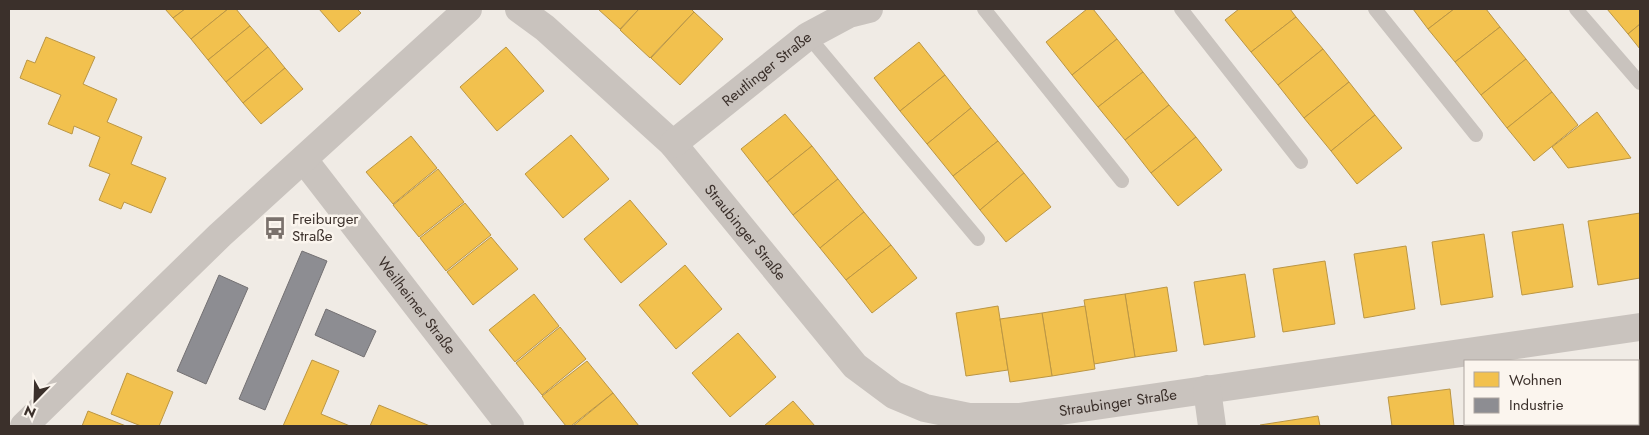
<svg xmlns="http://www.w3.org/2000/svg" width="1649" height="435" font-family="Jost,sans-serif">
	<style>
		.homes { fill: #f2c14e; stroke: #bb9644 }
		.industry { fill: #8d8d92; stroke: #747173 }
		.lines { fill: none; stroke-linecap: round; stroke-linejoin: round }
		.lane { stroke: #c9c3be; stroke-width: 14 }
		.street { stroke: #c9c3be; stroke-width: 28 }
		.labels { text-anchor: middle; stroke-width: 5; stroke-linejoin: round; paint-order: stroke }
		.street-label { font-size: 15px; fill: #3b302b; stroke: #fbf5ee }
		.poi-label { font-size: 15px; fill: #3b302b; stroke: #fbf5ee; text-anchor: start }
	</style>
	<rect width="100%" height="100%" fill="#f0ebe5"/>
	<g class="homes">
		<polygon points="165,9 185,9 173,18"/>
		<polygon points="185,9 228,9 191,39 173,18"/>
		<polygon points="228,9 236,9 250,26 208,60 191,39"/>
		<polygon points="319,9 357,9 361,13 339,32"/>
		<polygon points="598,9 639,9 620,29"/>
		<polygon points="639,9 691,9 694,12 650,58 620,30"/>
		<polygon points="1087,9 1093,9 1117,39 1072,75 1046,42"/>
		<polygon points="1239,9 1290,9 1296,17 1251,52 1225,20"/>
		<polygon points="1413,9 1454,9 1428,29"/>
		<polygon points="1454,9 1486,9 1500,27 1455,62 1428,29"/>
		<polygon points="1607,9 1640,9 1640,24 1628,34"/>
		<polygon points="694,12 723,39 680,85 651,58"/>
		<polygon points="1296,17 1323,49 1278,85 1251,52"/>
		<polygon points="1640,24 1640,49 1628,34"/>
		<polygon points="250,26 268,47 226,82 208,60"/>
		<polygon points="1500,27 1526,59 1481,95 1455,62"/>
		<polygon points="46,37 95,57 83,84 117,99 107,122 142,137 131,164 166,178 151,213 124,202 121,209 99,200 110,174 89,166 100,137 74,126 72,134 48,124 61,95 20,78 27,60 35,63"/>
		<polygon points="1117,39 1143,72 1098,107 1072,75"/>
		<polygon points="919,42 945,75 900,111 874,78"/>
		<polygon points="268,47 285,68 243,103 226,82"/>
		<polygon points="506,47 544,91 497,131 460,87"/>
		<polygon points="1323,49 1349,82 1304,118 1278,85"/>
		<polygon points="1526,59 1552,92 1507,128 1481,95"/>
		<polygon points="285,68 303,89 261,124 243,103"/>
		<polygon points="1143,72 1169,105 1125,140 1098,107"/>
		<polygon points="945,75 971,108 927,144 900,111"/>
		<polygon points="1349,82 1375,115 1331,151 1304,118"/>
		<polygon points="1552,92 1578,125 1534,161 1507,128"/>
		<polygon points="1169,105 1196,137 1151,173 1125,140"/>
		<polygon points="971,108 998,141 953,176 927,144"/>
		<polygon points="1597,112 1631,158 1568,168 1552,147"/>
		<polygon points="785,114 812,146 767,182 741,149"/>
		<polygon points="1375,115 1402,148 1357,184 1331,151"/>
		<polygon points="571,135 609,179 563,218 525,174"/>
		<polygon points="411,136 437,168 393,204 366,172"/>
		<polygon points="1196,137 1222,170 1178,206 1151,173"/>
		<polygon points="998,141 1024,173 980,210 953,176"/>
		<polygon points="812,146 838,179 793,215 767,182"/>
		<polygon points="438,169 464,202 419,237 393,205"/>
		<polygon points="1024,173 1051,207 1006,242 980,210"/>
		<polygon points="838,179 864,212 820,248 793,215"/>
		<polygon points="630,200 667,244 621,283 584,239"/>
		<polygon points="465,203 491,235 446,271 420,238"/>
		<polygon points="864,212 891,245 846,280 820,248"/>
		<polygon points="1640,213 1640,278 1598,285 1588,221"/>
		<polygon points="1563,224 1573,287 1522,295 1512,232"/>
		<polygon points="1484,234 1493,297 1441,305 1432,242"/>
		<polygon points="491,237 518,269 473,305 447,272"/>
		<polygon points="891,245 917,278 872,313 846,280"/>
		<polygon points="1406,246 1415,309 1364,318 1354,254"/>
		<polygon points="1325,261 1335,324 1283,332 1273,269"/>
		<polygon points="685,265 722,309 676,349 639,305"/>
		<polygon points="1245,274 1255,337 1204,345 1194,282"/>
		<polygon points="1167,287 1177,351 1135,357 1125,294"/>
		<polygon points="534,294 559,326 515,362 489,330"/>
		<polygon points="1125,294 1135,357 1094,364 1084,300"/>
		<polygon points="998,306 1008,370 966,376 956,313"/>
		<polygon points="1085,306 1095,369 1052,376 1042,313"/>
		<polygon points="1042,313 1052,376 1010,382 1000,319"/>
		<polygon points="560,327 586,359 542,395 516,363"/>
		<polygon points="738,333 776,377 730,417 692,373"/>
		<polygon points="312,360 339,371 321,414 350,426 283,426"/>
		<polygon points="587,361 613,393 571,426 566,426 542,396"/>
		<polygon points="127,373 173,392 159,426 141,426 111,414"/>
		<polygon points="1450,389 1454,426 1392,426 1388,397"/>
		<polygon points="613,393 639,426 573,426"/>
		<polygon points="793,401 815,426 764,426"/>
		<polygon points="1638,401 1640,405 1640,426 1594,426 1597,424 1638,424"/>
		<polygon points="379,405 430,426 370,426"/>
		<polygon points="88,411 126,426 82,426"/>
		<polygon points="1318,416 1320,426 1260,426 1260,425"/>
	</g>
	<g class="industry">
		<polygon points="302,251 327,261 265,410 239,399"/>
		<polygon points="219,275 248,288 206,384 177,371"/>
		<polygon points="326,309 376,331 364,357 315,335"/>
	</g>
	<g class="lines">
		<g class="lane">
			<polyline points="984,9 1122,181"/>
			<polyline points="1181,9 1301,162"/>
			<polyline points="1375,9 1476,135"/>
			<polyline points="1576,9 1640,83"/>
			<polyline points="808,36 978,239"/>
		</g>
		<g class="street">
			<path id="s1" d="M519 9 545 28 673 144 855 366 894 395 925 408 969 417H1019L1640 327"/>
			<path id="s2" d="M673 144 808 36 849 14 869 9"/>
			<path id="s3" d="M304 160 510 426"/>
			<polyline points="1207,389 1212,426"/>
			<polyline points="1521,424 1523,426"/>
			<polyline points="24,426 220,235 468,9"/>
		</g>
	</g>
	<defs>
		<symbol id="bus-bare" viewBox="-9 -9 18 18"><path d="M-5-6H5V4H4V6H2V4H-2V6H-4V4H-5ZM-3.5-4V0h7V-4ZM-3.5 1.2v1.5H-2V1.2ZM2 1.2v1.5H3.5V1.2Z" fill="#7a716c" stroke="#fbf5ee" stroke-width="2.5" paint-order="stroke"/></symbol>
	</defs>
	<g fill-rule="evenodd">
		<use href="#bus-bare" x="259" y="212" width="32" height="32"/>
	</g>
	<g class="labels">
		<g class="street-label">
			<text dy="5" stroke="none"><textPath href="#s2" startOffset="120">Reutlinger Straße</textPath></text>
			<text dy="5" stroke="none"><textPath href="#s1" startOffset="319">Straubinger Straße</textPath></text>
			<text dy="5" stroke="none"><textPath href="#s3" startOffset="184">Weilheimer Straße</textPath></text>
			<text dy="5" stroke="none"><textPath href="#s1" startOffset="769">Straubinger Straße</textPath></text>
		</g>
		<g class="poi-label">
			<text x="292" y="224">Freiburger<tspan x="292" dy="17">Straße</tspan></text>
		</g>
	</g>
	<rect width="1649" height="435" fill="none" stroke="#3b302b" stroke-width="20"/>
	<rect x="1464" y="360" width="175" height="65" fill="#fbf5ee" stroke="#aea6a0"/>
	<rect x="1474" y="372" width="25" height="15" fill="#f2c14e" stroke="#aea6a0"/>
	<text x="1509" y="385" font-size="15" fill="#3b302b">Wohnen</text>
	<rect x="1474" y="398" width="25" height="15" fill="#8d8d92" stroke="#aea6a0"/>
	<text x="1509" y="410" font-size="15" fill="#3b302b">Industrie</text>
	<g transform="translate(35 400) rotate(203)" stroke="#fbf5ee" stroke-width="4" paint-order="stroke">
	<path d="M0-4L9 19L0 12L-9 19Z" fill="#3b302b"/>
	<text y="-8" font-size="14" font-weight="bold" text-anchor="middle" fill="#3b302b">N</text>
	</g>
</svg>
